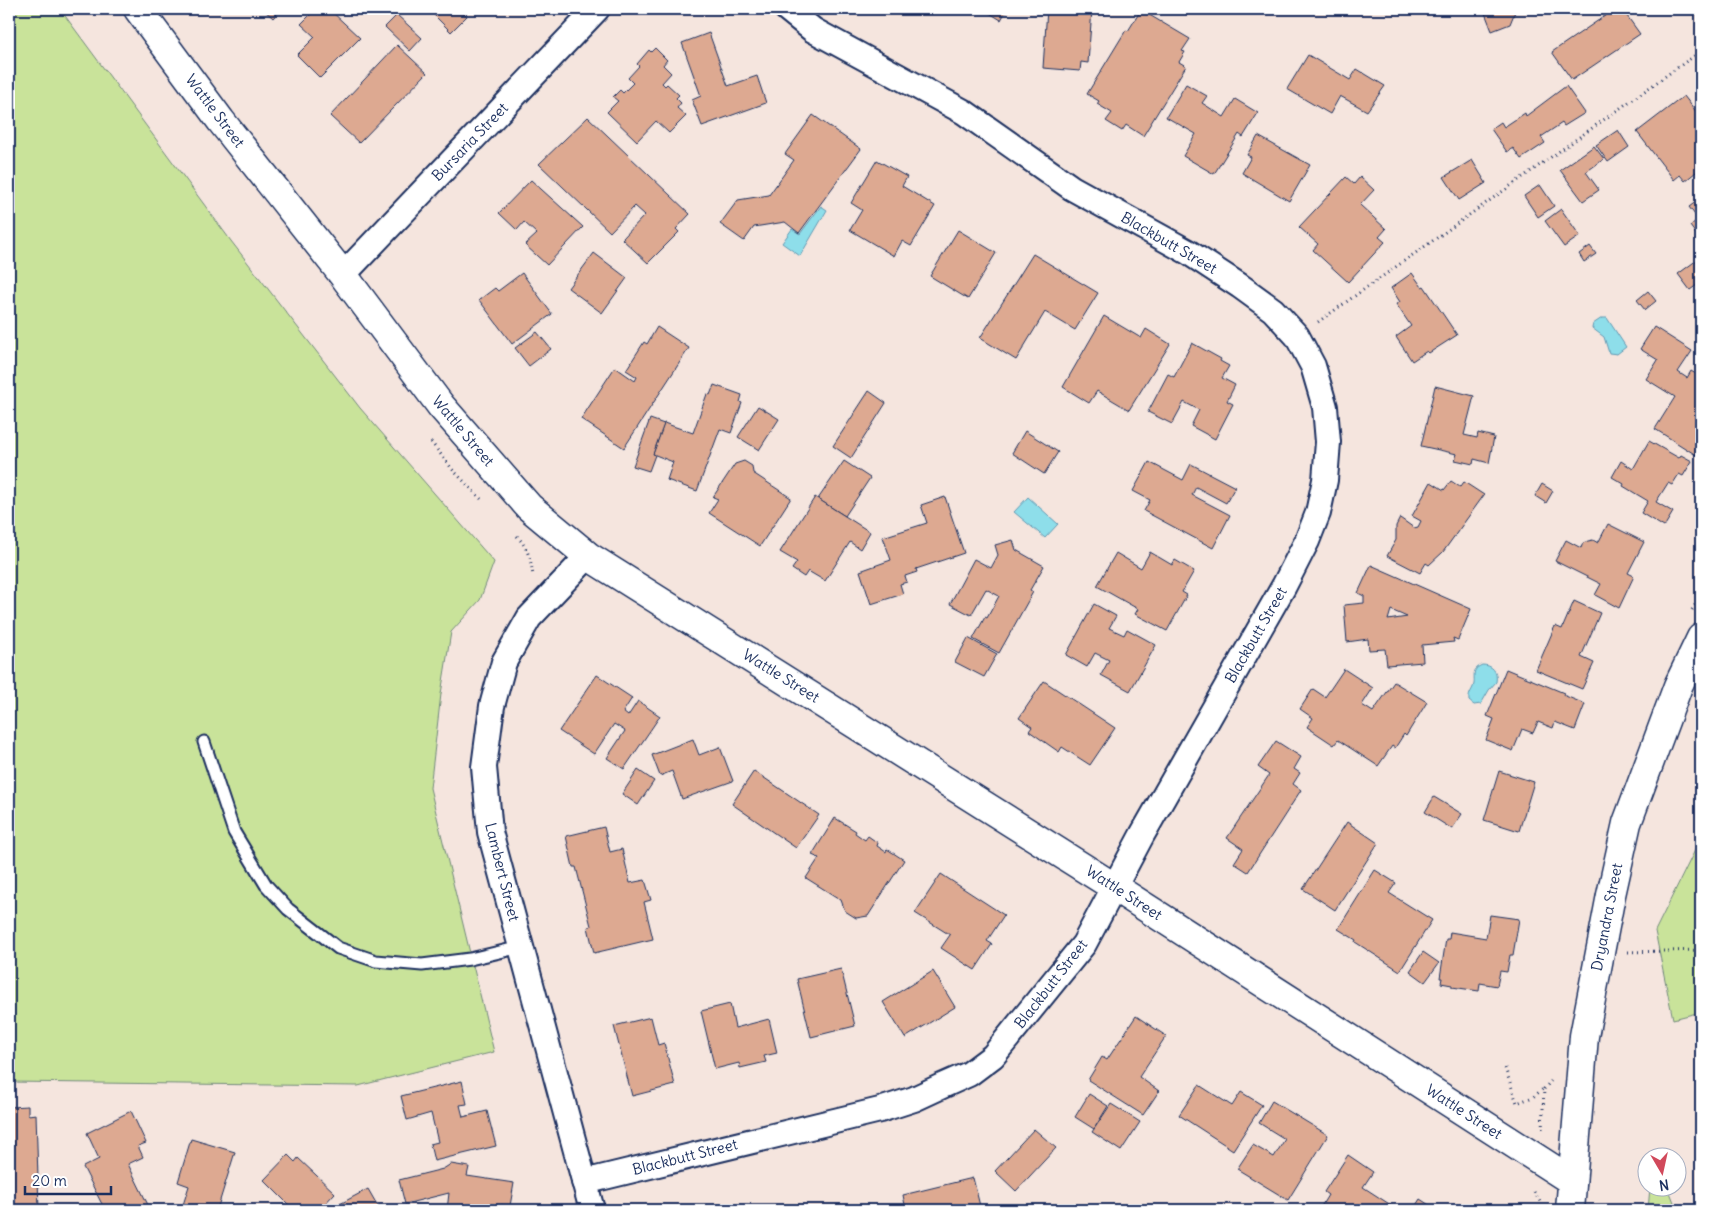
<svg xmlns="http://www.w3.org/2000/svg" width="1710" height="1219" font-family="Delius,sans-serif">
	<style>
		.green { fill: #c9e39a; stroke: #72897c }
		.water { fill: #8edeea; stroke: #6098b2 }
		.building { fill: #dda991; stroke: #1b2f5e; fill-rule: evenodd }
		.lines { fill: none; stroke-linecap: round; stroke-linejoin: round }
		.lane-casing { stroke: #1b2f5e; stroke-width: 15 }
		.street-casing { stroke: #1b2f5e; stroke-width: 28 }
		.secondary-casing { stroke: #1b2f5e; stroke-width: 31 }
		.path { stroke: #1b2f5e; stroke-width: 3; stroke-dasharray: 1 4; stroke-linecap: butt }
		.lane { stroke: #fff; stroke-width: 11 }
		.street { stroke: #fff; stroke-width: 24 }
		.secondary { stroke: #fff; stroke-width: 28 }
		.labels { text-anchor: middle; stroke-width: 4; stroke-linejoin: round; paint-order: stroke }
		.street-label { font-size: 15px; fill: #1b2f5e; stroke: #fff }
	</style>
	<rect width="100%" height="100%" fill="#f5e5de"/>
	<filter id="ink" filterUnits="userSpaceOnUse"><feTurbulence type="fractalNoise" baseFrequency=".02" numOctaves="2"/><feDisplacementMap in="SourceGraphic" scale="10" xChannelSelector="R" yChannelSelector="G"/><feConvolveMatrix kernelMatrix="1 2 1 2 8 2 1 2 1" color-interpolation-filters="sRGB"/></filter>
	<g filter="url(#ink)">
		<g class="green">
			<polygon points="9,9 60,9 231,241 360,408 494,562 480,600 451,632 441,694 430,788 494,1052 358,1086 9,1082"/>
			<polygon points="1701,838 1701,1012 1673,1019 1655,931"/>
			<polygon points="1650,1187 1668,1187 1677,1210 1648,1210"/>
		</g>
		<g class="water">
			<polygon points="821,206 827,210 800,256 782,243 792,229 800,234"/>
			<polygon points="1602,318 1607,318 1626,347 1617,354 1609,353 1604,337 1592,328 1593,324"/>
			<polygon points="1028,497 1058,524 1045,538 1014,512"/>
			<path d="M1482 665C1492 665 1498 671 1496 682L1489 690 1481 704 1474 705 1469 701C1468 693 1473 690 1474 684 1475 675 1471 670 1482 665Z"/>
		</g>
		<g class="building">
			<polygon points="263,9 282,9 273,18"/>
			<polygon points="316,9 329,9 360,38 320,78 297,55 315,37 301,24"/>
			<polygon points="428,9 459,9 467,16 451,32"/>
			<polygon points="983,9 1007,9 1001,20"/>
			<polygon points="1047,9 1092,9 1088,63 1081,62 1080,71 1043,68"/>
			<polygon points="1487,9 1516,9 1510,24 1492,31 1485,13"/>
			<polygon points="1615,9 1622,9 1640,34 1572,80 1552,52"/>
			<polygon points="1141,10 1190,39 1182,51 1185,52 1179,62 1186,66 1143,136 1126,125 1122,131 1106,121 1112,113 1097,104 1099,101 1087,94 1126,30 1128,31"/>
			<polygon points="397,15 422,38 410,51 385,27"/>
			<polygon points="709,33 728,86 757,76 766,103 702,126 692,100 701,96 682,43"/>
			<polygon points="397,45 427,73 359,143 330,116"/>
			<polygon points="655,48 667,60 663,65 671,73 662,83 665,86 667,84 679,95 676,98 681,103 677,108 686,116 669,133 656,121 637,141 607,112 618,101 613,97 620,90 623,93 633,83 628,78 639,66 637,64 649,50 651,52"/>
			<polygon points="1308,55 1350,80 1357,69 1385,86 1367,111 1340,96 1330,114 1287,89"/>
			<polygon points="1186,84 1207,96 1202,103 1224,117 1235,99 1258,113 1243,137 1239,134 1214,174 1183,156 1196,134 1166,117"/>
			<polygon points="1566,86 1585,113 1564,126 1562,123 1541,137 1545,143 1521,159 1513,148 1507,152 1491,129 1501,122 1504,127 1525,113 1526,116"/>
			<polygon points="1684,96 1701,118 1701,168 1685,181 1680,175 1674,180 1637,132"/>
			<polygon points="813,115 861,149 799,233 785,222 754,227 744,241 720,224 738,200 769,195 794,160 785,154"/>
			<polygon points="588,117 690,214 676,229 679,232 648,263 622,239 645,215 635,206 610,232 539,164"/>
			<polygon points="1618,130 1629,147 1608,162 1596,145"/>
			<polygon points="1258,136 1310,165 1289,201 1242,173 1251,157 1247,155"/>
			<polygon points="1594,146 1604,159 1586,172 1599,190 1583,201 1560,170"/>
			<polygon points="877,160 907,177 902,186 935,206 911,246 902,241 894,256 850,230 862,210 851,203"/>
			<polygon points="1472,160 1486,183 1459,200 1444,177"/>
			<polygon points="1346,177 1354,184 1360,177 1374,190 1360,205 1386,229 1379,237 1385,242 1348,282 1313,250 1318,244 1299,227"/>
			<polygon points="531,180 583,227 547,265 525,245 537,234 524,222 517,230 499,213"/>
			<polygon points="1540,185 1554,206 1538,217 1524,196"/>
			<polygon points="1701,198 1701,241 1690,226 1698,219 1689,207"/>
			<polygon points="1561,209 1580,236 1564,247 1545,221"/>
			<polygon points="958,230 996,253 968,299 930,276"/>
			<polygon points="1590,246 1596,254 1584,262 1579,254"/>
			<polygon points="594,253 627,278 602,313 568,288"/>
			<polygon points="1033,254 1098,293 1075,330 1045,312 1016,360 980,338"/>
			<polygon points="1701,257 1701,282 1690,290 1678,274"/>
			<polygon points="522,273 552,314 512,344 479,300 495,288 498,291"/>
			<polygon points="1412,273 1422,287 1424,286 1457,335 1429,353 1427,351 1412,361 1396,337 1411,326 1396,304 1400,302 1391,288"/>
			<polygon points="1648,291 1656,301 1645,310 1637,300"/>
			<polygon points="1104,316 1141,338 1146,329 1170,344 1129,410 1097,391 1089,403 1063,387"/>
			<polygon points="657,327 689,348 624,448 581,419 615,367 635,381 637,377 626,370 644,342 647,344"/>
			<polygon points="1654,327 1692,351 1678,372 1687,378 1691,371 1701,377 1701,447 1696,455 1655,429 1675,397 1646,379 1658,360 1640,349"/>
			<polygon points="537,332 551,349 529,366 515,348"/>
			<polygon points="1192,343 1221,359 1220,361 1229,366 1222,378 1235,385 1227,401 1233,404 1215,439 1191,426 1199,410 1184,402 1172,424 1148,412 1168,374 1174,377"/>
			<polygon points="714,385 742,395 740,402 742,403 731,433 720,429 697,491 667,480 673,462 653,454 664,423 693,433 707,394 710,395"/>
			<polygon points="1435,386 1474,396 1464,435 1477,438 1478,433 1494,437 1489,463 1474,459 1473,464 1455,460 1457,454 1421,446"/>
			<polygon points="869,391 886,403 851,458 833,446"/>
			<polygon points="758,406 779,419 759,450 738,437"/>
			<polygon points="650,419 664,424 653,454 655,455 649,471 633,466"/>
			<polygon points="1025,431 1058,452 1044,474 1012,453"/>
			<polygon points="1649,441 1679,458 1681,455 1692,461 1683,476 1679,474 1672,485 1668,483 1656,502 1673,512 1664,527 1641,513 1648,501 1623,486 1624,484 1612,477 1621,461 1633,469"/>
			<polygon points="744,461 752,466 753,473 791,498 760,546 709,513 718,499 713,497 735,464"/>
			<polygon points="844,461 870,478 845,516 818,499"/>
			<polygon points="1149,462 1183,480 1191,464 1235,487 1226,503 1196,487 1192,495 1230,515 1213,548 1144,511 1150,500 1133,491"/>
			<polygon points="1451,481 1460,487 1464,482 1484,495 1443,552 1429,565 1426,563 1420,573 1387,556 1396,540 1396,526 1400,518 1414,528 1418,527 1421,521 1412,516 1431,482 1444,490"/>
			<polygon points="1542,484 1553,491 1546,503 1535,496"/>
			<polygon points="815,497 870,532 860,549 850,542 825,581 808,571 804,577 792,569 797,562 780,552"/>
			<polygon points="945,497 964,553 916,569 917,572 905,576 907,582 900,584 903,594 871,604 860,571 891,560 883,537 927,523 921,505"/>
			<polygon points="1608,524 1644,542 1628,573 1634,576 1619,608 1595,595 1601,584 1555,561 1566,540 1581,548 1583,543 1588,541 1593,540 1598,543"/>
			<polygon points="1013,540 1016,550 1044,566 1030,590 1033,592 999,653 973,639 985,617 987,618 999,596 986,589 971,615 950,604 974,559 991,568 998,555 995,545"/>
			<polygon points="1150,552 1172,565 1175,560 1194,571 1182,592 1187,595 1167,631 1135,614 1138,609 1097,586 1116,553 1141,568"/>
			<path d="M1371 565 1471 609 1458 640 1453 638 1454 642 1422 645 1423 662 1387 665 1385 649 1369 650 1368 639 1347 642 1344 605 1364 603V596L1358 593ZM1391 610 1407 617 1388 620Z"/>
			<polygon points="1574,601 1600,613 1581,657 1594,663 1582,689 1536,670 1555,626 1562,629"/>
			<polygon points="1094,604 1116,616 1109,628 1124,635 1127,629 1156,645 1130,691 1101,675 1109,660 1095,653 1087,667 1066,655"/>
			<polygon points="968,638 997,654 984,677 955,662"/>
			<polygon points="1344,669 1373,688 1362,705 1373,712 1394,682 1427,702 1406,736 1404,734 1395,748 1392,746 1378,766 1338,740 1334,745 1307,727 1313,718 1300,709 1313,689 1325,697"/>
			<polygon points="1506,669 1564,693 1563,695 1585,704 1575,730 1555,722 1553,728 1538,722 1533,733 1522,729 1513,751 1486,740 1494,719 1487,716"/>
			<polygon points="597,675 632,698 623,712 628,716 638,701 660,716 624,769 607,758 625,731 614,724 594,754 559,731"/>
			<polygon points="1044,681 1115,728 1090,765 1062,747 1059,752 1029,731 1032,727 1019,718"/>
			<polygon points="693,739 699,755 720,747 733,781 682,799 672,771 660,776 652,755"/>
			<polygon points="1276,741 1301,757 1294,769 1300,773 1293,784 1301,790 1248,872 1234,863 1243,849 1227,838 1269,775 1258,767"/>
			<polygon points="638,770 654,781 638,805 622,794"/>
			<polygon points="754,771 819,815 796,848 732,804"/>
			<polygon points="1499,771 1534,782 1519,831 1484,820"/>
			<polygon points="1434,797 1462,814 1452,829 1425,812"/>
			<polygon points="835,818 856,831 855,833 865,840 868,836 878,843 877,846 886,852 887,849 904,860 868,916 856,918 845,911 841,900 806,878 819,858 812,855"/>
			<polygon points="1347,822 1378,843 1335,910 1303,889"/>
			<polygon points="604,827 610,852 622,849 630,883 645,880 651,900 644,902 653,939 594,953 588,927 591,926 576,867 573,867 566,836"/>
			<polygon points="1375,870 1396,883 1389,893 1432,920 1400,971 1355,942 1356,940 1338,929"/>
			<polygon points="941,874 1004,915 987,941 992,944 975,970 941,948 950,935 915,913"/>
			<polygon points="1490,915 1519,919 1513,955 1510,955 1507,972 1500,971 1497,986 1480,983 1479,991 1452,987 1452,985 1441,983 1442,978 1440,978 1446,939 1449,939 1450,932 1486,938"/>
			<polygon points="1423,952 1439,963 1425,982 1410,971"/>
			<polygon points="841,969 855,1026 811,1037 797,979"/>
			<polygon points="933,971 955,1007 905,1038 883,1002"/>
			<polygon points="730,1004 735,1028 769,1019 777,1053 764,1056 766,1062 740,1068 739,1063 715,1069 701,1011"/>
			<polygon points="1136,1016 1166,1036 1139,1077 1159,1091 1143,1115 1088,1080 1102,1057 1107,1060"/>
			<polygon points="651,1017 658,1045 664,1043 675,1085 632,1096 614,1026"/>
			<polygon points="462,1081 467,1104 460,1105 463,1117 487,1111 496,1146 434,1161 430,1144 438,1142 431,1113 407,1120 401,1096"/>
			<polygon points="1199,1085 1232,1106 1241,1092 1262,1105 1233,1150 1179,1115"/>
			<polygon points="1089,1094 1108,1106 1094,1129 1075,1117"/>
			<polygon points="1272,1101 1328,1135 1288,1200 1237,1169 1253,1145 1274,1157 1285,1139 1259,1123"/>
			<polygon points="1111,1104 1140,1122 1121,1151 1092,1132"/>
			<polygon points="28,1106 28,1115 36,1114 39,1210 9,1210 9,1107"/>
			<polygon points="131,1111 146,1143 138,1146 143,1157 128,1164 150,1209 105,1210 83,1167 99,1159 87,1133"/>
			<polygon points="1034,1129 1056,1148 1016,1191 995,1171"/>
			<polygon points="191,1139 235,1152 217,1210 184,1210 182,1208 189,1186 178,1182"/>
			<polygon points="288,1155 295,1162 298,1158 335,1193 319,1210 290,1210 292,1208 264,1180"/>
			<polygon points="1348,1155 1373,1172 1363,1187 1397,1209 1396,1210 1319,1210 1328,1195 1324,1192"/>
			<polygon points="451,1164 469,1167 467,1176 514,1183 510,1206 501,1205 500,1210 447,1210 449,1193 405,1204 399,1180 443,1169"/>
			<polygon points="973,1178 981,1210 906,1210 903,1195"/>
			<polygon points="368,1189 380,1210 341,1210 338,1205"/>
			<polygon points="1420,1199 1437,1210 1413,1210"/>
			<polygon points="874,1206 875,1210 855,1210"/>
		</g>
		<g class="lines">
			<defs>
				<polyline id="lane" points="204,742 234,832 266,885 288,909 338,948 376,961 422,965 470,959 521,947"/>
				<g id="street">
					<polyline points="343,275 597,9"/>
					<polyline points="588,556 529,618 504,662 492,706 484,767 490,832 592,1210"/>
					<polyline points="584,1182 880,1110 914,1099 942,1086 969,1074 993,1056 1084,944 1142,835 1284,586 1307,541 1318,513 1325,480 1328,442 1325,407 1313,366 1297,336 1273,310 1240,286 1188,252 1072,188 964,112 813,30 787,9"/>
				</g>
				<g id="secondary">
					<polyline points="138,9 221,121 343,275 441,406 529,507 588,556 1114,887 1572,1181"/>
					<polyline points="1570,1210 1584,1036 1611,895 1627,823 1678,686 1701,638"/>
				</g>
			</defs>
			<use href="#lane" class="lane-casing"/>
			<use href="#street" class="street-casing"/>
			<use href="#secondary" class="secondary-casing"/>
			<g class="path">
				<polyline points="104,9 110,16"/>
				<polyline points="1318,322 1701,51"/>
				<polyline points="431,442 453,470 481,499"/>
				<path d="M517 536C528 548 531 560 533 576"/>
				<polyline points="1692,610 1701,595"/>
				<polyline points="1628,952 1701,950"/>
				<polyline points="1505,1068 1517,1103 1533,1097 1543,1089"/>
				<polyline points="1542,1129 1544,1089 1551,1081"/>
				<polyline points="1534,1192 1541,1203"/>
			</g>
			<use href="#lane" class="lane"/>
			<use href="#street" class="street"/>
			<use href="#secondary" class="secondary"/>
		</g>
	</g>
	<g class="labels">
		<g class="street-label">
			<text transform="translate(215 111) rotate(53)" y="5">Wattle Street</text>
			<text transform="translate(470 142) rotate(-46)" y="5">Bursaria Street</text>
			<text transform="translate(1169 243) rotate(30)" y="5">Blackbutt Street</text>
			<text transform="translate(463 431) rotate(50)" y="5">Wattle Street</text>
			<text transform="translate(1256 635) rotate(-60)" y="5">Blackbutt Street</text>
			<text transform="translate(781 676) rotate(32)" y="5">Wattle Street</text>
			<text transform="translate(502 872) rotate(76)" y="5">Lambert Street</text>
			<text transform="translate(1124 893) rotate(33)" y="5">Wattle Street</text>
			<text transform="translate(1607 917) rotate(-79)" y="5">Dryandra Street</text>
			<text transform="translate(1051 984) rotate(-52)" y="5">Blackbutt Street</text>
			<text transform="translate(1464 1112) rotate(33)" y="5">Wattle Street</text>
			<text transform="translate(685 1157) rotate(-14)" y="5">Blackbutt Street</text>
		</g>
	</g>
	<rect width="1710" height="1219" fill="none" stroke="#fff" stroke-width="30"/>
	<rect x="15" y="15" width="1680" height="1189" fill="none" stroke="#1b2f5e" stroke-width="2" filter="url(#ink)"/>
	<g transform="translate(1662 1172) rotate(171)"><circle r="24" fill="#ffffff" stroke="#a4acbf"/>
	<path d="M0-4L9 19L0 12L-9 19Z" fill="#d1495b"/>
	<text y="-8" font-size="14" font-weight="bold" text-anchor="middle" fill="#1b2f5e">N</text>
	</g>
	<path d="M25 1186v8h86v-8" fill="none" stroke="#1b2f5e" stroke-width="2.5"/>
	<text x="32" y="1186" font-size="15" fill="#1b2f5e" stroke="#ffffff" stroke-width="4" paint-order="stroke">20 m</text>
</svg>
